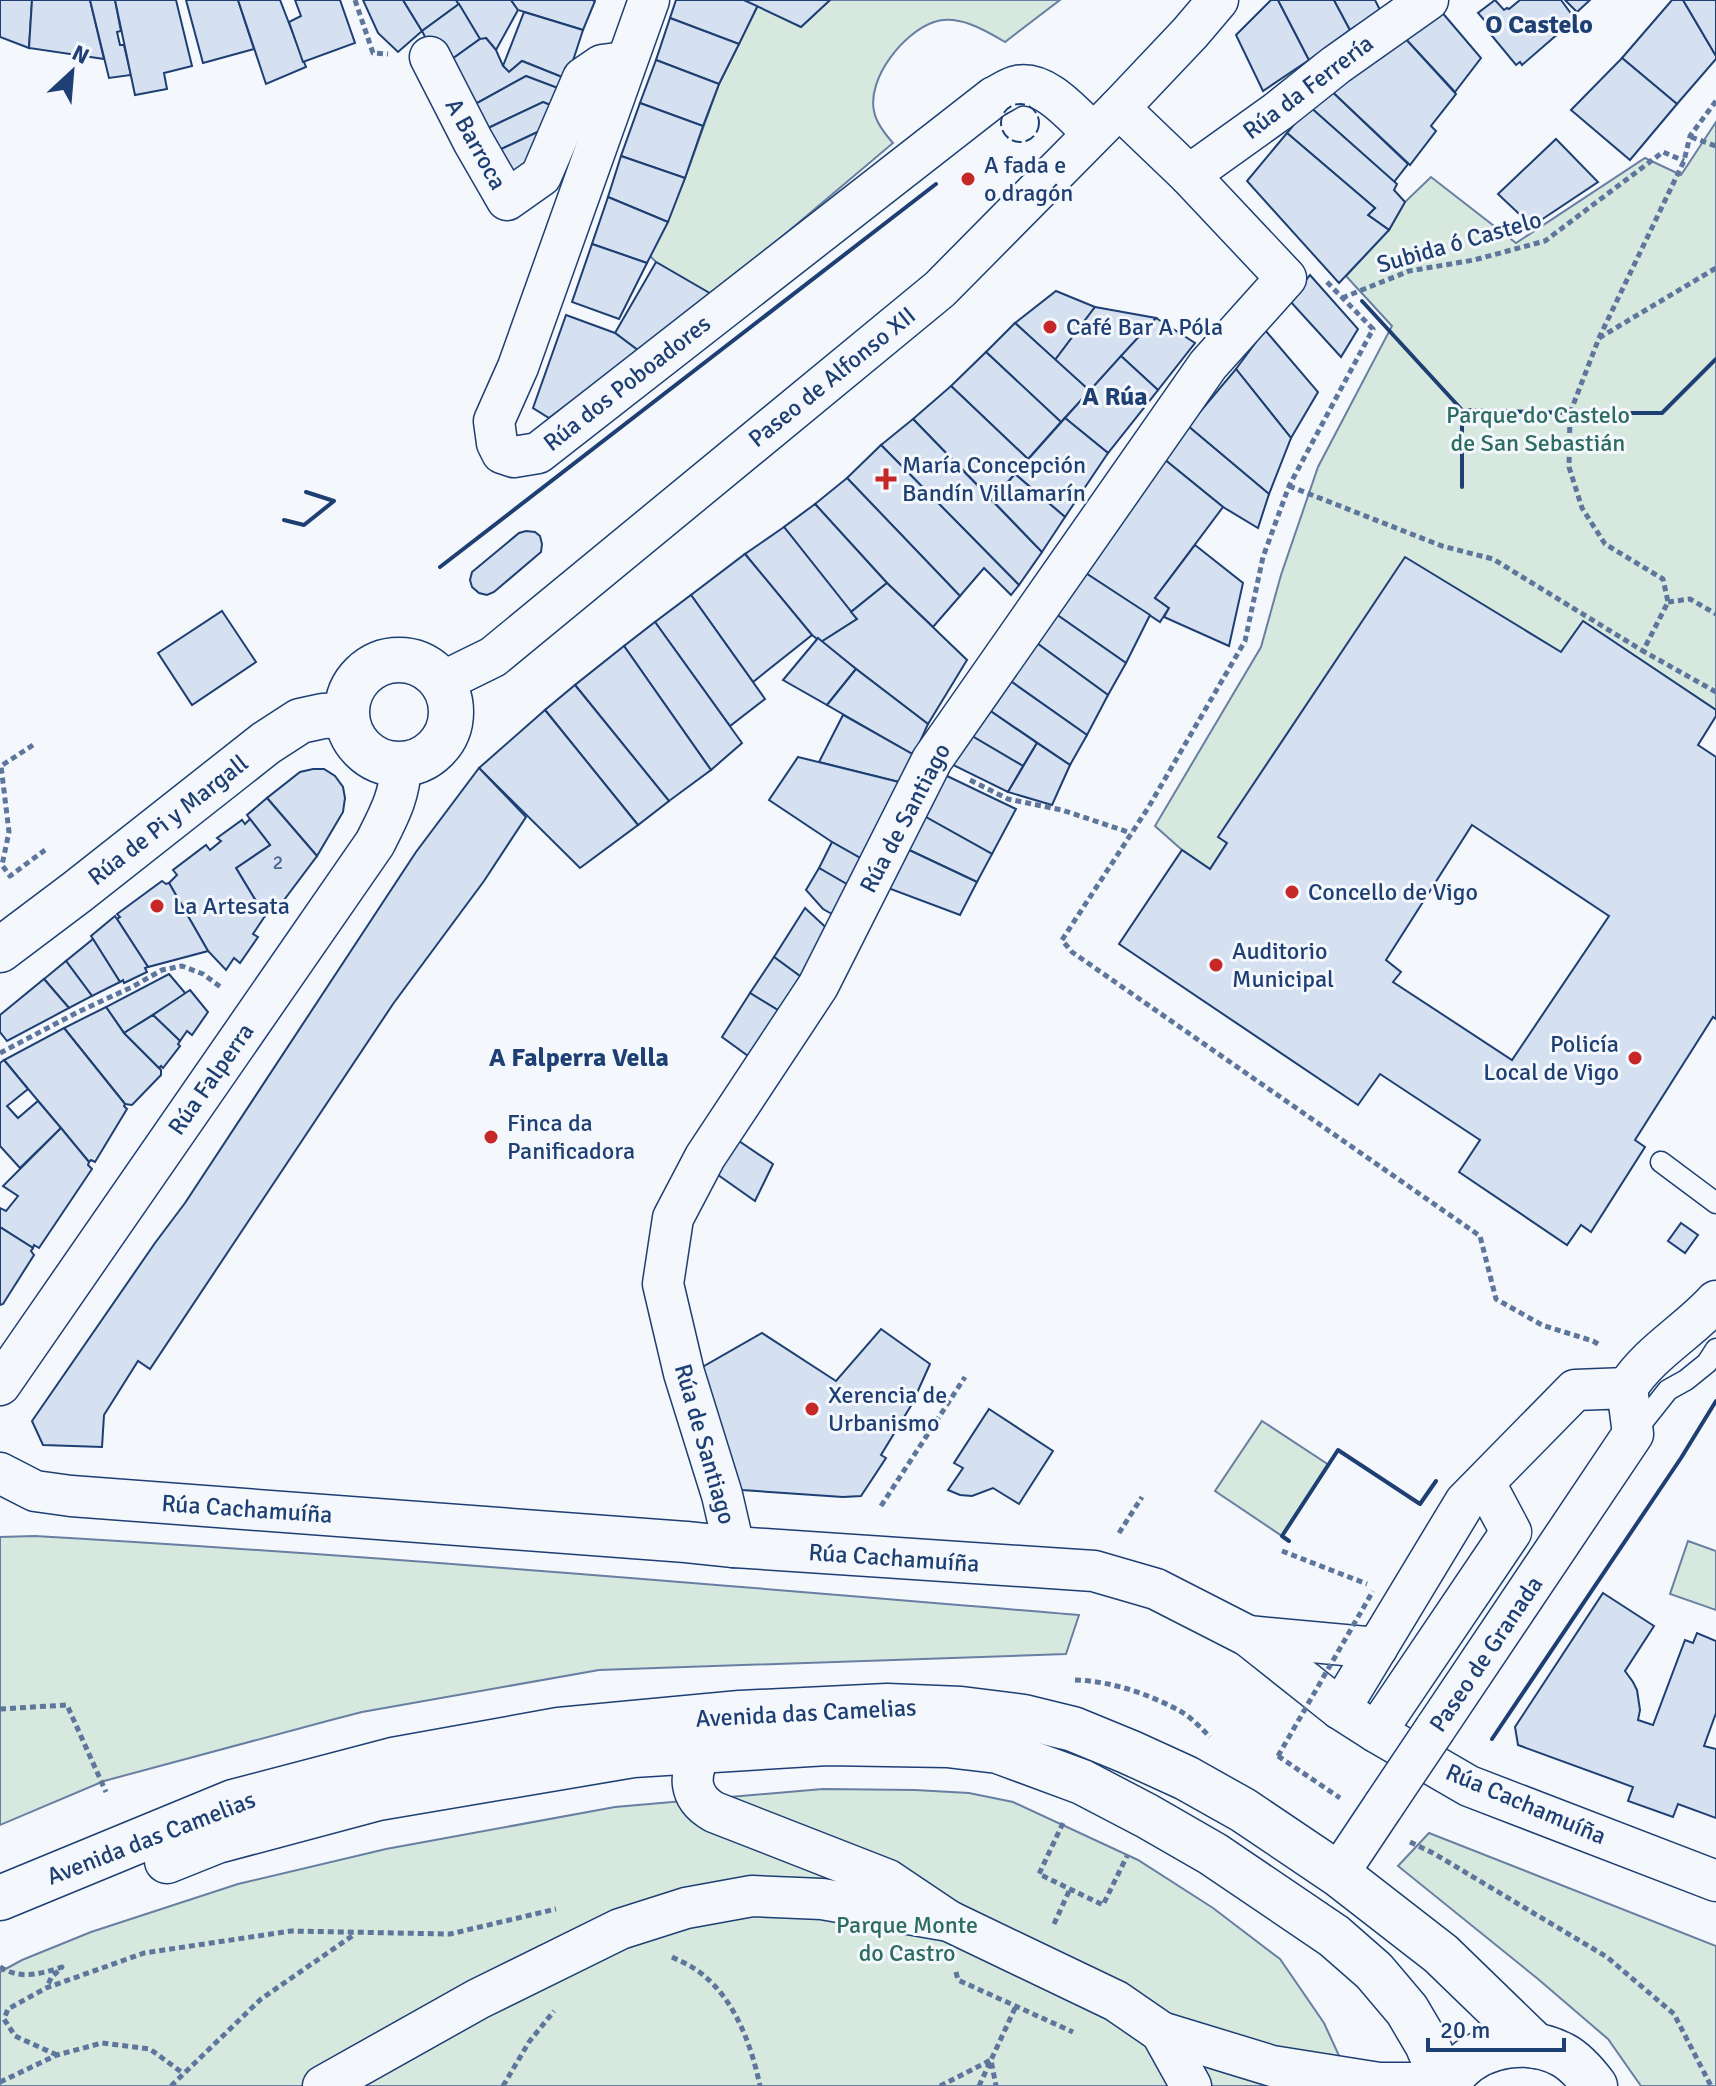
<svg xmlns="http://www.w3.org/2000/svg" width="1716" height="2086" font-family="Signika,sans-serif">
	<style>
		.green { fill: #d7e8df; stroke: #687fa3; stroke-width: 2 }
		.building { fill: #d5e0f0; stroke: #1d3f73; stroke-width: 2; fill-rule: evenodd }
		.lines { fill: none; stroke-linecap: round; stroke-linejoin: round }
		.lane-casing { stroke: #1d3f73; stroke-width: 23 }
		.street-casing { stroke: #1d3f73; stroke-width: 43 }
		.secondary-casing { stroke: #1d3f73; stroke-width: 47 }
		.path { stroke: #5e769c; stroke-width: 5; stroke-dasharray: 6 4; stroke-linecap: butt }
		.lane { stroke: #f4f7fb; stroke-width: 20 }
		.street { stroke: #f4f7fb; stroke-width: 40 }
		.secondary { stroke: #f4f7fb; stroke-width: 44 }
		.street-bridge-casing { stroke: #1d3f73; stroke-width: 43; stroke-linecap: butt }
		.path-bridge { stroke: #5e769c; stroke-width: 5; stroke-dasharray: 6 4; stroke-linecap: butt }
		.street-bridge { stroke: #f4f7fb; stroke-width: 40 }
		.fence { stroke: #1d3f73; stroke-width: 2; stroke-dasharray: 10 4; stroke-linecap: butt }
		.wall { stroke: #1d3f73; stroke-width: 4 }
		.poi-dot { fill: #c62828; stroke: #f4f7fb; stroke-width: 3 }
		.labels { text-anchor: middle; stroke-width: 6; stroke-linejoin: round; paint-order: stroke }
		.number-label { font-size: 20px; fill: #4b6792 }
		.street-label { font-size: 24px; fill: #1d3f73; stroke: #f4f7fb }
		.poi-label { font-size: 24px; fill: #1d3f73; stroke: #f4f7fb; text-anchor: start }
		.park-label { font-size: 24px; fill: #2c6c60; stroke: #f4f7fb }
		.neighbourhood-label { font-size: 26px; font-weight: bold; fill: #1d3f73; stroke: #f4f7fb }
	</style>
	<rect width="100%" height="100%" fill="#f4f7fb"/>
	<g class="green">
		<path d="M830 0H1060L1005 42C985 30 958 14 934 22 904 32 867 78 874 111 876 123 885 134 893 143L713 295 656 262 650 256 685 178 719 84 758 5 801 27Z"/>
		<polygon points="1716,122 1716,710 1583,621 1561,652 1219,837 1227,843 1210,869 1182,850 1155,826 1261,647 1281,575 1318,467 1392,326 1346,276 1389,230 1405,202 1431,177 1516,243 1645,158 1681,175"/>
		<polygon points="1262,1421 1329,1465 1282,1536 1215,1491"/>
		<path d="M35 1536C383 1556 731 1586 1079 1615L1066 1654 599 1670 362 1712 331 1720 104 1781 0 1825V1537Z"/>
		<polygon points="1688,1541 1716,1551 1716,1610 1670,1594"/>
		<polygon points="823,1789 915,1790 969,1793 1013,1802 1138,1860 1213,1908 1280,1959 1324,2023 1341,2060 1348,2086 0,2086 0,1972 22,1960 91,1932 238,1884 386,1849 615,1807"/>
		<polygon points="1429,1833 1716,1946 1716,2086 1641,2086 1608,2039 1538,1979 1398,1866"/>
	</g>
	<g class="building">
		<polygon points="0,0 32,0 29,48 0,37"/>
		<polygon points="32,0 90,0 104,59 29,48"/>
		<polygon points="90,0 115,0 121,31 117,32 120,45 124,45 131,75 109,78"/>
		<polygon points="115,0 176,0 192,66 164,73 167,89 135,95"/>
		<polygon points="186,0 238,0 254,49 203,63"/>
		<polygon points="238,0 280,0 306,67 266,84"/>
		<polygon points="295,0 340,0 355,43 303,62 289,22 301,16"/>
		<polygon points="363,0 403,0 422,31 398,52 378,33"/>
		<polygon points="403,0 456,0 459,4 422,31"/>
		<polygon points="456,0 511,0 518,10 496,50 486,38 481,41"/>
		<polygon points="511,0 592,0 595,1 583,30 518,10"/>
		<polygon points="676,0 744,0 758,5 739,44 670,18"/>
		<polygon points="744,0 830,0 801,27"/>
		<polygon points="1271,0 1278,0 1309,60 1263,91 1236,35"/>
		<polygon points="1278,0 1334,0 1350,30 1309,60"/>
		<polygon points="1334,0 1375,0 1380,10 1350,30"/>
		<polygon points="1495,0 1504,10 1507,8 1509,9 1520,0 1561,0 1575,19 1522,65 1520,62 1516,65 1488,31 1492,29 1478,13"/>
		<polygon points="1565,0 1590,0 1577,12"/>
		<polygon points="1672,0 1683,0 1716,56 1716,59 1677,104 1622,58"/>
		<polygon points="1683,0 1716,0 1716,56"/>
		<polygon points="459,4 480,39 441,67 422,31"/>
		<polygon points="1440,10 1481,58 1455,92 1402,35"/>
		<polygon points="524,12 583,30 567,79 522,61 509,72 503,66"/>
		<polygon points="670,18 739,44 719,84 656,60"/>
		<polygon points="1402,35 1456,94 1431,126 1436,131 1410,165 1325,85"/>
		<polygon points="486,38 496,50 503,66 509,72 522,61 567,79 563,90 526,76 468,108 441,67 480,39"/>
		<polygon points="1622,58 1677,104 1630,160 1571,110"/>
		<polygon points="656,60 719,84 703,126 640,103"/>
		<polygon points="526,76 563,90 558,108 543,102 482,131 468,108"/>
		<polygon points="1325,85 1408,164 1394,182 1309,106"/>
		<polygon points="543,102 558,108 544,129 495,152 482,131"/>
		<polygon points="640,103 703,126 685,178 621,156"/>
		<polygon points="1309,106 1397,184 1394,190 1405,202 1389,230 1368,215 1375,208 1287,133"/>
		<polygon points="544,129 540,161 508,175 495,152"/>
		<polygon points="1287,133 1375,208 1368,215 1389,230 1339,283 1247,181"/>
		<polygon points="1556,139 1598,182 1532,226 1498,194"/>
		<polygon points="621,156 685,178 668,222 608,197"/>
		<polygon points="608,197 668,222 647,263 592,244"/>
		<polygon points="592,244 647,263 619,319 572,302"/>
		<polygon points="656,262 713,295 639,351 615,333"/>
		<polygon points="1310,275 1358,329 1341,357 1289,300"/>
		<polygon points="1056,291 1095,307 1055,360 1015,323"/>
		<polygon points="1095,307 1156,318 1090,391 1055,360"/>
		<polygon points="566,315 615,333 639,351 549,418 533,408"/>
		<polygon points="1156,318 1195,343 1158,390 1121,356"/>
		<polygon points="1015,323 1090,391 1061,422 986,352"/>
		<polygon points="1265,330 1318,392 1291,438 1236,369"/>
		<polygon points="986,352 1061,422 1028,459 951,386"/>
		<polygon points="1121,356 1158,390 1108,453 1065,418"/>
		<polygon points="1236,369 1291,438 1269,494 1188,426"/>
		<polygon points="951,386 1028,459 992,500 913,419"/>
		<polygon points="1065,418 1108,453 1065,517 1015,474"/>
		<polygon points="913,419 1042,552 1019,585 881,445"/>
		<polygon points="1188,426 1269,494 1258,528 1223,507 1164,459"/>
		<polygon points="881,445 1019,585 1011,595 984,568 960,596 847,478"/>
		<polygon points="1164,459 1223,507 1155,598 1169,608 1160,622 1081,570"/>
		<polygon points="1015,474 1065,517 1042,552 992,500"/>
		<polygon points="847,478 960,596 933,627 887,583 815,504"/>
		<polygon points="815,504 887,583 851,612 784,527"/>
		<polygon points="784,527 857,619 821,642 812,635 745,554"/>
		<polygon points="526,531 535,532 540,536 542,544 541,552 494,592 487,595 479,593 472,587 470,580 472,572 519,533"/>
		<polygon points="1195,545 1243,583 1229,646 1164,617 1169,608 1155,598"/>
		<polygon points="745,554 812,635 753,682 691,595"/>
		<path d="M1405 557 1561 652 1583 621 1716 710V716L1698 745 1716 757V1019L1713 1017 1635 1140 1645 1147 1591 1232 1581 1225 1567 1245 1459 1172 1480 1140 1380 1074 1358 1105 1119 944 1182 850 1210 869 1227 843 1218 837ZM1472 825 1609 916 1512 1060 1393 982 1401 972 1386 960Z"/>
		<polygon points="1081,570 1150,615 1126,663 1053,612"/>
		<polygon points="887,583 967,660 928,724 821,642 857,619 851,612"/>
		<polygon points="691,595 765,699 730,726 655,622"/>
		<polygon points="222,611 256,662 192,705 158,653"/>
		<polygon points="1053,612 1126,663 1108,695 1034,641"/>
		<polygon points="655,622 742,743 711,770 624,646"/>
		<polygon points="818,638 856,669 827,705 783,680"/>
		<polygon points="1034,641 1108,695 1087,735 1009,680"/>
		<polygon points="624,646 711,770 669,801 575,685"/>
		<polygon points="856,669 928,724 914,755 827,705"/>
		<polygon points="1009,680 1087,735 1070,765 989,710"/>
		<polygon points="575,685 669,801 638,825 545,710"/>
		<polygon points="545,710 638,825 580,868 479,768"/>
		<polygon points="989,710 1037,743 1023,766 972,736"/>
		<polygon points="843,715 914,755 899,782 819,762"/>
		<polygon points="972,736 1023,766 1008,792 951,764"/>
		<polygon points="1037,743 1070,765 1052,805 1008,792"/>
		<polygon points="798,757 899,782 869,863 832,842 769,800"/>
		<polygon points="479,768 526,817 484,881 393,1004 150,1369 138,1361 104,1415 102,1447 43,1445 32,1421 155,1243 185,1203 416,852"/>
		<polygon points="313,769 324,769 335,776 343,787 345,798 343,812 317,856 267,798 300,772"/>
		<polygon points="945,775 1016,809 992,854 924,816"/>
		<polygon points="267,798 317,856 278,908 274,904 265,916 236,868 270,845 247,815"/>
		<polygon points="924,816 992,854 977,882 907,849"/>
		<polygon points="250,819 270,845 236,868 265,916 253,934 258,937 240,963 234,958 226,970 208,951 169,883 177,875 173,870 206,845 210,850 221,841 217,838 242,820 245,824"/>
		<polygon points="832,842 869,863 857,890 819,868"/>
		<polygon points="907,849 977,882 960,915 888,888"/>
		<polygon points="819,868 857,890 841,919 823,909 806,890"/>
		<polygon points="162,881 166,884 169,883 208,951 148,967 117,919 120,917 117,914"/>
		<polygon points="805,908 834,935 808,982 774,957"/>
		<polygon points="115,916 148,967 145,968 147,972 124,983 123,980 120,982 91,936"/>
		<polygon points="93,939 120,982 92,996 66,961"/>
		<polygon points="774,957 808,982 786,1015 750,993"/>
		<polygon points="66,961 92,996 69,1008 44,979"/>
		<polygon points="169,974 186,994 124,1033 106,1007"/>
		<polygon points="44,979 69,1008 7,1041 0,1032 0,1015"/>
		<polygon points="190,990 208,1012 192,1035 187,1031 180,1041 153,1015"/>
		<polygon points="750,993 786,1015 755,1061 722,1037"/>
		<polygon points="106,1007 124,1033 161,1070 161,1075 132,1105 125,1104 64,1028"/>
		<polygon points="153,1015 180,1041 178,1044 180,1046 163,1068 161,1066 159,1068 124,1033"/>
		<polygon points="64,1028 125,1104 124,1106 127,1109 95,1162 91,1160 89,1162 4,1060"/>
		<polygon points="4,1060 28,1089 7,1106 18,1118 38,1101 61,1128 20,1168 0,1146 0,1063"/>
		<polygon points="61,1128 89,1162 88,1165 92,1169 39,1248 34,1245 33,1248 0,1227 0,1208 6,1211 18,1196 3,1186"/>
		<polygon points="733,1137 773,1164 755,1201 711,1170"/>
		<polygon points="1681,1223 1698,1235 1685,1253 1668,1241"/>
		<polygon points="0,1227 33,1248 31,1251 34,1255 3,1304 0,1305"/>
		<polygon points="881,1329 930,1364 912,1404 881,1455 886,1458 861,1496 843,1497 742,1490 729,1472 699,1369 762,1333 836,1381"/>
		<polygon points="989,1409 1053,1451 1019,1504 993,1488 972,1496 960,1495 948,1490 963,1468 954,1463"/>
		<polygon points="1603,1593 1654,1626 1625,1671 1633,1682 1637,1690 1640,1710 1638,1720 1653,1725 1685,1640 1693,1643 1697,1633 1716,1641 1716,1713 1704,1746 1716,1749 1716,1818 1678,1804 1673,1817 1628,1801 1633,1787 1518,1745 1515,1727"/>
	</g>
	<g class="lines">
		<defs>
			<g id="lane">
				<polyline points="1661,1162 1716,1203"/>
				<polyline points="1633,1434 1668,1390 1686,1380 1707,1363 1716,1349"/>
			</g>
			<g id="street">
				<path d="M649 0 518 367 494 421 497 443 502 453 514 457 538 453 994 97C1001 94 1010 87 1017 86 1046 80 1074 116 1093 133"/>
				<polyline points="430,57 473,141 507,200 541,176 583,78 602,65 625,62"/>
				<polyline points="1189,175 1277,112 1336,65 1428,0"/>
				<polyline points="442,682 493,657 940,289 1119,108 1190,33 1218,0"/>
				<path d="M0 1385 375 843C389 815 400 796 401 764"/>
				<path d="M1627 1388C1650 1352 1688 1332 1716 1301"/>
				<polyline points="0,1473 35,1491 71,1496 686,1542 734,1547 1094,1571 1156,1589 1248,1636 1340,1709 1376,1732 1469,1786 1716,1881"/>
				<polyline points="734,1547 722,1495 684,1373 663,1284 673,1218 705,1157 818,986 932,760 1208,365 1286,278 1189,175 1119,108"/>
				<polyline points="1248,1636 1377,1648"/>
				<polyline points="1340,1709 1465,1502 1575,1390 1627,1388 1633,1434 1435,1729"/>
				<polyline points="1376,1732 1511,1532 1485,1483"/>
				<path d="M702 1750C688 1775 688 1797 714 1812L888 1880 949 1921 1116 2001 1161 2032 1191 2086"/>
				<polyline points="1338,1874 1384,1805"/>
				<polyline points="1161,2032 1272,2066 1379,2083 1417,2083 1438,2078 1458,2069"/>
				<polyline points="323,2086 478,1999 620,1929 686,1908 752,1896 822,1899 949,1921"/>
			</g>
			<g id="secondary">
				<circle cx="399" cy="712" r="52"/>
				<polyline points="0,950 77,892 266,743 300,721 323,716 346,715"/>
				<polyline points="167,1861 217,1841 378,1798 633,1755 827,1743 947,1745 998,1751 1082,1782 1147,1816 1213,1854 1334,1936 1374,1971 1407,2010 1427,2044 1436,2065 1440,2086"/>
				<polyline points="0,1898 233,1802 393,1760 559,1730 740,1713 887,1706 961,1709 1024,1717 1073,1729 1129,1752 1186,1778 1243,1810 1338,1874 1441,1954 1536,2046"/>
				<path d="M1446 2086C1449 2081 1453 2075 1457 2071 1483 2043 1530 2037 1563 2055 1576 2062 1586 2074 1595 2086"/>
			</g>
		</defs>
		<use href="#lane" class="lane-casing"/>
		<use href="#street" class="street-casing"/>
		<use href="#secondary" class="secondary-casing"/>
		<g class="path">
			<polyline points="355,0 373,53 388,54"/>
			<polyline points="1716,101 1690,136 1684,161 1599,338 1570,413 1569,467 1582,508 1605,544 1663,579 1668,602 1643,651 1716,692"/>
			<polyline points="1691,137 1716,146"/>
			<polyline points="1327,282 1373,329 1289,486 1263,557 1245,641 1148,808 1062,940 1072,952 1480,1236 1496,1299 1542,1325 1593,1341 1598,1344"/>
			<polyline points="1342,298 1409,271 1474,260 1545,241 1663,152 1684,161"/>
			<polyline points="1599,338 1716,268"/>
			<polyline points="1289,486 1442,546 1493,559 1643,651"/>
			<polyline points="1668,602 1690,599 1716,614"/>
			<polyline points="33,745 1,766 9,832 2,865 10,876 45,850"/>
			<polyline points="970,780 1008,799 1062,810 1131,833"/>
			<polyline points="0,1053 78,1012 132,987 162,970 182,966 203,974 222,988"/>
			<polyline points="881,1506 965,1377"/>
			<polyline points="1119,1533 1142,1497"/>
			<polyline points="1282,1551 1367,1584"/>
			<path d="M1075 1680C1111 1681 1149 1694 1180 1711 1191 1717 1201 1728 1210 1737"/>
			<polyline points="0,1709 67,1705 106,1792"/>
			<polyline points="1278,1756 1340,1798"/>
			<polyline points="1063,1823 1039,1874 1103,1905 1127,1856"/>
			<polyline points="1410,1842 1433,1853 1607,1957 1674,2014 1711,2086"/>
			<polyline points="1054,1924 1070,1889"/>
			<path d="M672 1957C680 1961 688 1964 695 1969 733 1994 751 2043 760 2086"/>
			<path d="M0 1967C21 1980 40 1974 62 1967L51 1978 47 1987"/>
			<polyline points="956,1972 958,1980 1073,2032"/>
			<polyline points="57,2055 15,2036 4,2019 8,2009 46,1988 144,1953 291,1931 450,1934 556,1909"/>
			<polyline points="0,2082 57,2055 102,2043 150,2049 184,2074"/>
			<polyline points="171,2086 261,1999 355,1934"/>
			<polyline points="503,2086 529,2042 554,2011"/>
			<polyline points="940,2086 991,2060 996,2086"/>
			<polyline points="979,2086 1016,2006"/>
		</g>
		<use href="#lane" class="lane"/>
		<use href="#street" class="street"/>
		<use href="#secondary" class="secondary"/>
		<defs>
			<polyline id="street-bridge" points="1384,1805 1435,1729"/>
		</defs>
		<use href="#street-bridge" class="street-bridge-casing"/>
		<polyline class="path-bridge" points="1278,1756 1373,1591"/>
		<use href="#street-bridge" class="street-bridge"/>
		<circle class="fence" cx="1020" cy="123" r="19"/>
		<g class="wall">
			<polyline points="1362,301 1462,410"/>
			<polyline points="1462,487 1462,410 1570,413 1662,413 1716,359"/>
			<polyline points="284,520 304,525 334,501 306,492"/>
			<polyline points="440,567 936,184"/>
			<polyline points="1289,1541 1282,1536 1338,1450 1420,1504 1436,1481"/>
			<polyline points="1492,1739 1681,1458 1716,1401"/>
		</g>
	</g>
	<g class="poi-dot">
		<circle cx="968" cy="179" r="8"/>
		<circle cx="1050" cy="327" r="8"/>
		<path d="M882 467h8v8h8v8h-8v8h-8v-8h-8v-8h8z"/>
		<circle cx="1292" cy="892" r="8"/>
		<circle cx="157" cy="906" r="8"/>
		<circle cx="1216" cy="965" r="8"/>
		<circle cx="1635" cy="1058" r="8"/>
		<circle cx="491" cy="1137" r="8"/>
		<circle cx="812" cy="1409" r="8"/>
	</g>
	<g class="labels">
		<g class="number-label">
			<text x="278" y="869">2</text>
		</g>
		<g class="street-label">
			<text transform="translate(1308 87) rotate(-37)" y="8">Rúa da Ferrería</text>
			<text transform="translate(476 144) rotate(61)" y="8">A Barroca</text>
			<text transform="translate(1459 242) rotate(-16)" y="8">Subida ó Castelo</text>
			<text transform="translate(832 377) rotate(-39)" y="8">Paseo de Alfonso XII</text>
			<text transform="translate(627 383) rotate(-38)" y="8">Rúa dos Poboadores</text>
			<text transform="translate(905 818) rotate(-62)" y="8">Rúa de Santiago</text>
			<text transform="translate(168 820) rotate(-38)" y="8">Rúa de Pi y Margall</text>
			<text transform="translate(211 1079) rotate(-55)" y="8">Rúa Falperra</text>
			<text transform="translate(705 1444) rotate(74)" y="8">Rúa de Santiago</text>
			<text transform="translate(247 1509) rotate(4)" y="8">Rúa Cachamuíña</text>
			<text transform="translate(894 1558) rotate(4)" y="8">Rúa Cachamuíña</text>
			<text transform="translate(1486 1654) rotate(-56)" y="8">Paseo de Granada</text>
			<text transform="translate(806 1713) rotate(-3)" y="8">Avenida das Camelias</text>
			<text transform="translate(1526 1804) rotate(23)" y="8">Rúa Cachamuíña</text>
			<text transform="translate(151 1838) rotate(-21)" y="8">Avenida das Camelias</text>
		</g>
		<g class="poi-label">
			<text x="984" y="173">A fada e<tspan x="984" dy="28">o dragón</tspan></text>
			<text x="1066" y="335">Café Bar A Póla</text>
			<text x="902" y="473">María Concepción<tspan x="902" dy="28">Bandín Villamarín</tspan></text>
			<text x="1308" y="900">Concello de Vigo</text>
			<text x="173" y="914">La Artesata</text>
			<text x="1232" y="959">Auditorio<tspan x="1232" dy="28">Municipal</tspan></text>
			<text x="1619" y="1052" text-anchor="end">Policía<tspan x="1619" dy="28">Local de Vigo</tspan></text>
			<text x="507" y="1131">Finca da<tspan x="507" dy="28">Panificadora</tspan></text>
			<text x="828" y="1403">Xerencia de<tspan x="828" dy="28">Urbanismo</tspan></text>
		</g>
		<g class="park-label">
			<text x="1538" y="423">Parque do Castelo<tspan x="1538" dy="28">de San Sebastián</tspan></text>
			<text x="907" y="1933">Parque Monte<tspan x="907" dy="28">do Castro</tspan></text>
		</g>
		<g class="neighbourhood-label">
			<text x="1539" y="33">O Castelo</text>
			<text x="1115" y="405">A Rúa</text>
			<text x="579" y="1066">A Falperra Vella</text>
		</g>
	</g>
	<g transform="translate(72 72) rotate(26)" stroke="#f4f7fb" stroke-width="6" paint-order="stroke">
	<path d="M0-6L14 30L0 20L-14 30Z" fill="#1d3f73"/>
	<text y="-12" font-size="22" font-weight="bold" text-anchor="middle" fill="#1d3f73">N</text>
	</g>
	<path d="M1428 2038v12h136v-12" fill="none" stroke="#1d3f73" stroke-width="4"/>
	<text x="1440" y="2038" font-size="24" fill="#1d3f73" stroke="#f4f7fb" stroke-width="6" paint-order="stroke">20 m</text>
</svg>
